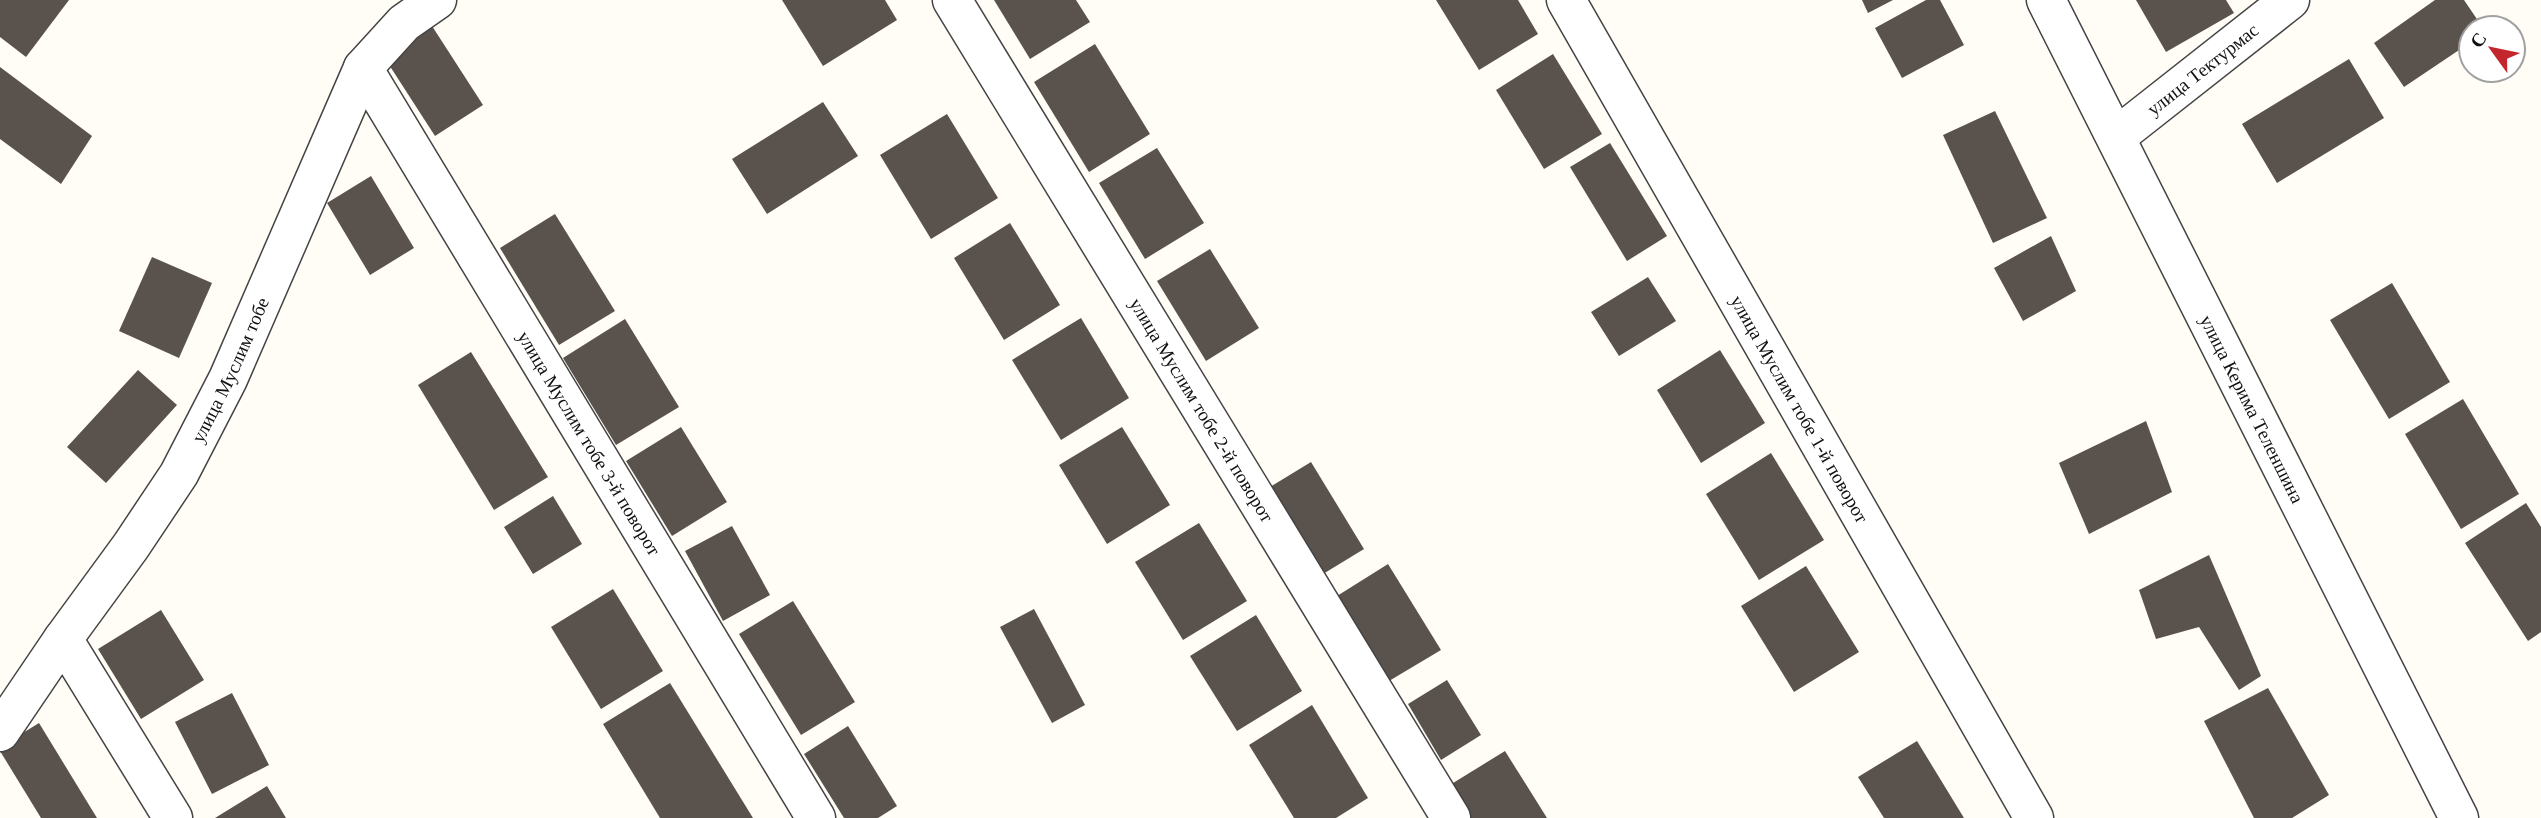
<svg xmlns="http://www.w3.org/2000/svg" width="2541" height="818" font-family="Georgia,serif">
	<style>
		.building { fill: #5a524d }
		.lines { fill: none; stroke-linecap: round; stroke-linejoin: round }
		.minor-casing { stroke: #444; stroke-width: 41 }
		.tertiary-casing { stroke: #444; stroke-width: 41 }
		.minor { stroke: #fff; stroke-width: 38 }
		.tertiary { stroke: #fff; stroke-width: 38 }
		.labels { text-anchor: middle; stroke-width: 7; stroke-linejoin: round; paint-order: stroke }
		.street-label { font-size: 19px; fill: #111; stroke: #fff }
	</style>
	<rect width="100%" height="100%" fill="#fffdf5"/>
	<g class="building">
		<polygon points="0,0 69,0 26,57 0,37"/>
		<polygon points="782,0 885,0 897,20 823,66"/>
		<polygon points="994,0 1076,0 1090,22 1030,59"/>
		<polygon points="1436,0 1518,0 1538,34 1479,70"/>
		<polygon points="1862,0 1893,0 1868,13"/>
		<polygon points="1926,0 1940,0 1964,45 1902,78 1875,28"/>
		<polygon points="2136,0 2226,0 2234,13 2166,52"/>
		<polygon points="2435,0 2464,0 2483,28 2471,28 2471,42 2404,87 2374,43"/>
		<polygon points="432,26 483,105 435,136 384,57"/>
		<polygon points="1095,44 1150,134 1089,172 1034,82"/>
		<polygon points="1553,54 1602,134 1544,169 1496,90"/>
		<polygon points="2349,59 2384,118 2277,183 2242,124"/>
		<polygon points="0,67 92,136 61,184 0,139"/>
		<polygon points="823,102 858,156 767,214 732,159"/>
		<polygon points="1995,111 2047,218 1993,243 1943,135"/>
		<polygon points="947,114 998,198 931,239 880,155"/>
		<polygon points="1610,143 1667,236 1627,261 1570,167"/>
		<polygon points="1157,148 1204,223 1145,259 1099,183"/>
		<polygon points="371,176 414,248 370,275 327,203"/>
		<polygon points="555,214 615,311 559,345 500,248"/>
		<polygon points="1010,223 1060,305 1004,340 954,258"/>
		<polygon points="2051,236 2076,291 2023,321 1994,268"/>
		<polygon points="1210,249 1259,328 1206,361 1157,281"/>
		<polygon points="152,257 212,283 179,358 119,331"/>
		<polygon points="1648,277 1676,321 1619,356 1591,312"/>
		<polygon points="2392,283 2450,382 2389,419 2330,320"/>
		<polygon points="1081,318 1129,398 1061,440 1012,360"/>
		<polygon points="625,319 679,407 616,445 563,358"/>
		<polygon points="1720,350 1765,423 1701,463 1657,390"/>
		<polygon points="471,352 548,477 494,510 418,385"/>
		<polygon points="138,370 177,405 106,483 67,447"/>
		<polygon points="2463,399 2519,494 2461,529 2405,434"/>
		<polygon points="2146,421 2172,492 2089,534 2059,463"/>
		<polygon points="681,427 727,502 672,536 626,461"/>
		<polygon points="1122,427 1170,505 1107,544 1059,465"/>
		<polygon points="1771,453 1824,540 1759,580 1706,494"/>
		<polygon points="1311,462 1364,549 1323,574 1270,487"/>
		<polygon points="553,496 582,544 533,574 504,527"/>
		<polygon points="2526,503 2541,527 2541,632 2528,641 2465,543"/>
		<polygon points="1199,523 1247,601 1183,640 1135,562"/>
		<polygon points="732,526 770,595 723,621 685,551"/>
		<polygon points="2209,555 2261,676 2239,690 2199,627 2156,639 2139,590"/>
		<polygon points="1388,564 1441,650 1389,681 1337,596"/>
		<polygon points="1806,566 1859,652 1794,692 1741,606"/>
		<polygon points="613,589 663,671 601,709 551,627"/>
		<polygon points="793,601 855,702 801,735 739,634"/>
		<polygon points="1034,609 1085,705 1052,723 1000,627"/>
		<polygon points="161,610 204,680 141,719 98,649"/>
		<polygon points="1256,615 1302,691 1237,731 1190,656"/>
		<polygon points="1447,680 1481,735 1441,760 1408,704"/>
		<polygon points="670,683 753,818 660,818 603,724"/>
		<polygon points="2268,688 2329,795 2292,818 2254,818 2204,721"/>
		<polygon points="232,693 269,765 212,794 175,722"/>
		<polygon points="1312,705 1368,798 1336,818 1294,818 1249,745"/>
		<polygon points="39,723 97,818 41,818 0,751 0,747"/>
		<polygon points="848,726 897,806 878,818 844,818 804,754"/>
		<polygon points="1917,741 1964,818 1884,818 1858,777"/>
		<polygon points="1505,751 1547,818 1463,818 1445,788"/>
		<polygon points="267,786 286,818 215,818"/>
	</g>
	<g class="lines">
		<defs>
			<g id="minor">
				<path id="s1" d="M952 0 1451 818"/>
				<path id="s2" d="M1566 0 2034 818"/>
				<path id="s3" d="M363 68 816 818"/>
				<path id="s4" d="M2116 137 2290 0"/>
				<polyline points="63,639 173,818"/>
				<path id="s5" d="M0 732 63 639 131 546 179 474 228 379 363 68 404 23 437 0"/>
			</g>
			<g id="tertiary">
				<path id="s6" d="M2046 0 2459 818"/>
			</g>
		</defs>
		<use href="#minor" class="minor-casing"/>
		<use href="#tertiary" class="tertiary-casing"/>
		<use href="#minor" class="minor"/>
		<use href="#tertiary" class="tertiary"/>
	</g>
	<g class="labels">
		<g class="street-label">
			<text dy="7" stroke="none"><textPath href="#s4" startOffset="110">улица Тектурмас</textPath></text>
			<text dy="7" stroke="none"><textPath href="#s5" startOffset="430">улица Муслим тобе</textPath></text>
			<text dy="7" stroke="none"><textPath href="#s1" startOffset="480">улица Муслим тобе 2-й поворот</textPath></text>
			<text dy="7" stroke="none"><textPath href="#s2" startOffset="471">улица Муслим тобе 1-й поворот</textPath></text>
			<text dy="7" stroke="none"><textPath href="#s6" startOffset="458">улица Керима Теленшина</textPath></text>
			<text dy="7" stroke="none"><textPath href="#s3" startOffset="438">улица Муслим тобе 3-й поворот</textPath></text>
		</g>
	</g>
	<g transform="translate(2492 49) rotate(303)"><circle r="33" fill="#ffffff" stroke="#a0a0a0" stroke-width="2"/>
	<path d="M0-5L12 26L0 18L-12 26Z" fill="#c4262e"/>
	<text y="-10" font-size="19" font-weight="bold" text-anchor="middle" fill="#111111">С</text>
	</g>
</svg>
